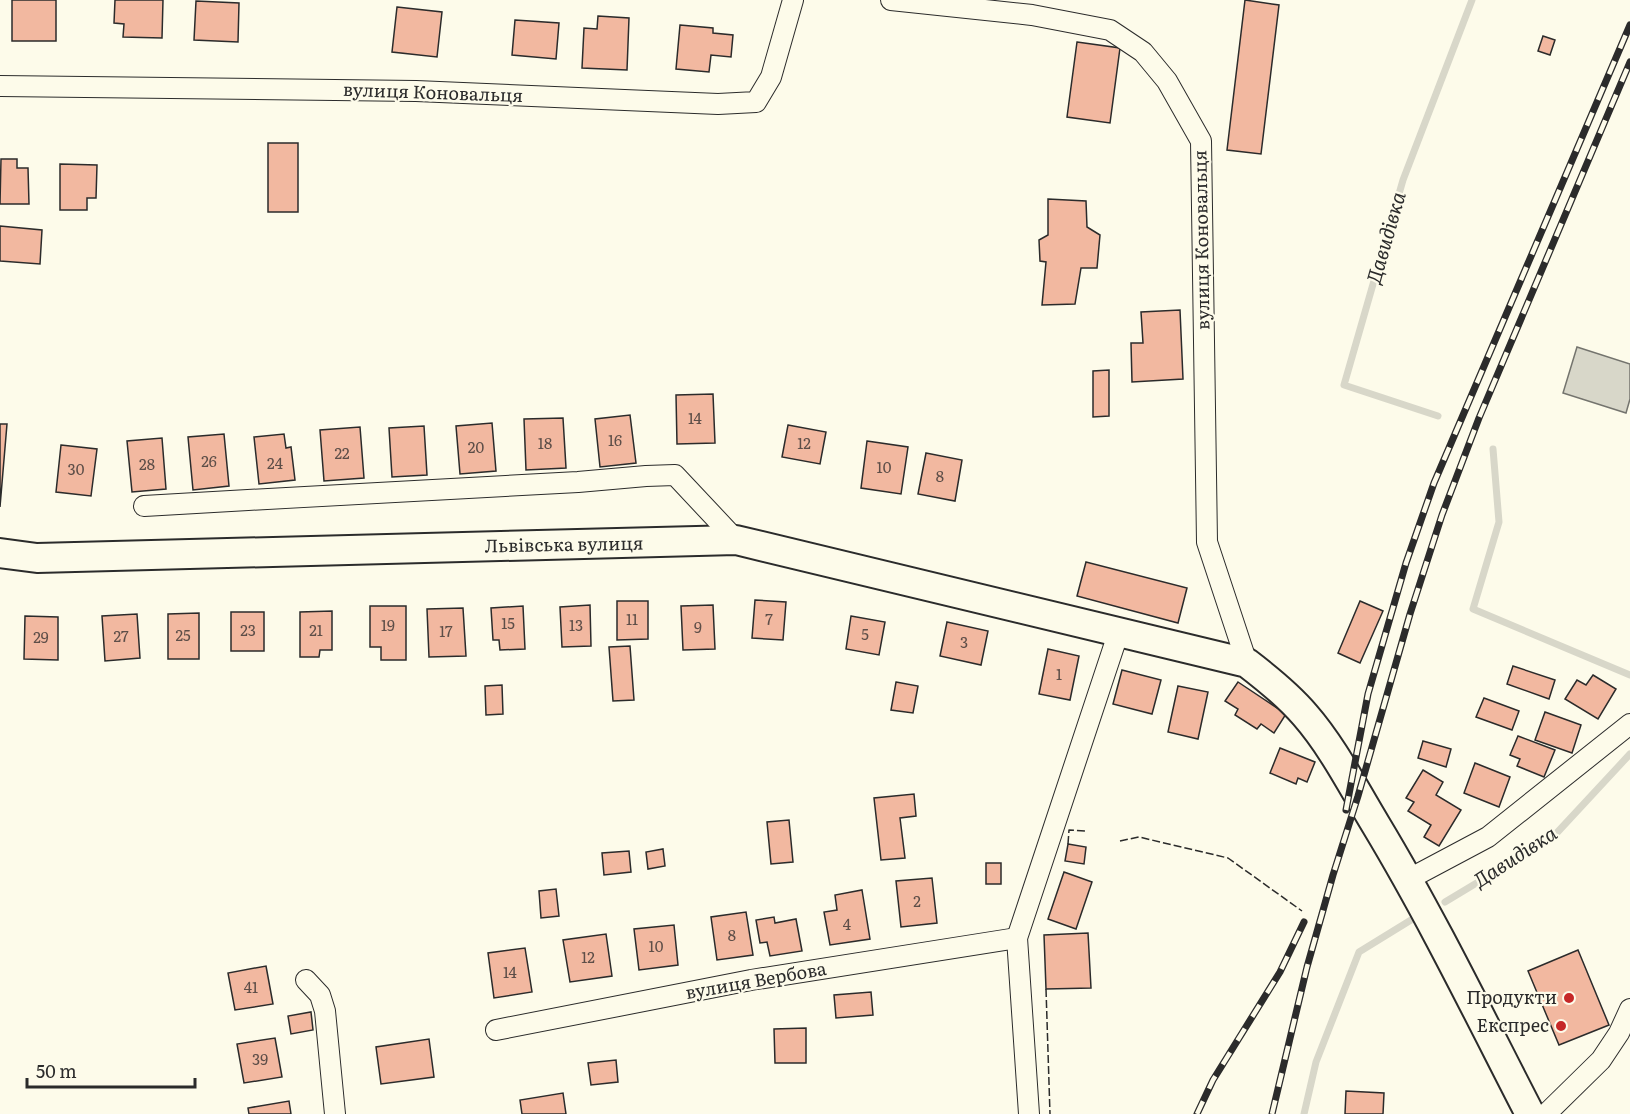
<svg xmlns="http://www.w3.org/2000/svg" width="1630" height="1114" font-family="Literata,serif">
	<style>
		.water { fill: #d8d7c9; stroke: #74746e; stroke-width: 1.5 }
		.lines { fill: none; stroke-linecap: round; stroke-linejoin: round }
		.stream { stroke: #d8d7c9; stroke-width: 7 }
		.building { fill: #f2b8a0; stroke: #2b2b2b; stroke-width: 1.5 }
		.street-casing { stroke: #2b2b2b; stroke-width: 22 }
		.secondary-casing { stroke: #2b2b2b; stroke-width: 32 }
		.street { stroke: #fdfbea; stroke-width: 20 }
		.secondary { stroke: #fdfbea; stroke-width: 28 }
		.rail-casing { stroke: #2b2b2b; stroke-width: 7 }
		.rail { stroke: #fdfbea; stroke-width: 4.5; stroke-dasharray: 14; stroke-linecap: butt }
		.fence { stroke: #2b2b2b; stroke-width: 1.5; stroke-dasharray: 8 3; stroke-linecap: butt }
		.poi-dot { fill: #c62828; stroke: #fdfbea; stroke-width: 2 }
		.labels { text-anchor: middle; stroke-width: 4.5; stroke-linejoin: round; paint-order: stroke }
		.number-label { font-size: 15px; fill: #5d4e48 }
		.street-label { font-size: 18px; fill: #2b2b2b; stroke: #fdfbea }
		.poi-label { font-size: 18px; fill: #2b2b2b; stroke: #fdfbea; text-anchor: end }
		.water-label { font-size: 20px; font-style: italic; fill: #2b2b2b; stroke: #fdfbea }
	</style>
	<rect width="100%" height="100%" fill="#fdfbea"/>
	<polygon class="water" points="1577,347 1630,364 1630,399 1626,413 1563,393"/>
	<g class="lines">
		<g class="stream">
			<polyline points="1438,416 1344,385 1403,180 1472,0"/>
			<polyline points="1493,449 1499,522 1473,609 1630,675"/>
			<polyline points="1445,902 1553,837 1630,754"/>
			<polyline points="1304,1114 1316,1062 1359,952 1411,920"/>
		</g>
	</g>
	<g class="building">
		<rect x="12" y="0" width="44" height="41"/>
		<polygon points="115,0 163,0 162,38 123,37 124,24 114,23"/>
		<polygon points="1245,0 1279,5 1261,154 1227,150"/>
		<polygon points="196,1 239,3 238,42 194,40"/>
		<polygon points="397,7 442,12 437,57 392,52"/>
		<polygon points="598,16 629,18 627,70 582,68 584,28 597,29"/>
		<polygon points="515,20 559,23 556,59 512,55"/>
		<polygon points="680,25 713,28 713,33 733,35 731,57 711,55 709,72 676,69"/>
		<polygon points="1543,36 1555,40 1550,55 1538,51"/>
		<polygon points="1077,42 1120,48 1110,123 1067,117"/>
		<rect x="268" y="143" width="30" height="69"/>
		<polygon points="1,159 17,159 17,168 28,168 29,204 0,204"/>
		<polygon points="60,164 97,165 96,198 87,198 87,210 60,210"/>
		<polygon points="1048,199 1086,201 1087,227 1100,235 1097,268 1081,268 1075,304 1042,305 1046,262 1040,261 1039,240 1048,235"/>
		<polygon points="0,226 42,230 40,264 0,261"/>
		<polygon points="1180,310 1183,379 1132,382 1131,343 1143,343 1141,312"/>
		<polygon points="1109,370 1109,416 1093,417 1093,371"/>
		<polygon points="713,394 715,443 677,444 676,395"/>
		<polygon points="630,415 636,463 600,467 595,419"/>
		<polygon points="563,418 566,468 526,470 524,419"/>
		<polygon points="492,423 496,471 460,474 456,426"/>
		<polygon points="0,424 7,424 0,507"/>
		<polygon points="788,425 826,432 820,464 782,457"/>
		<polygon points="424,426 427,475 392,477 389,428"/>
		<polygon points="360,427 364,478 324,481 320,430"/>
		<polygon points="224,434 229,486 193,490 188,437"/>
		<polygon points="284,434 286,448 291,447 295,480 259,484 254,437"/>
		<polygon points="162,438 166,489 132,492 127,441"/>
		<polygon points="867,441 908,447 901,494 861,488"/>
		<polygon points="61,445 97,449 91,496 56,492"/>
		<polygon points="926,453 962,460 955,501 918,494"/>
		<polygon points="1086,562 1187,588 1178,623 1077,596"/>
		<polygon points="755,600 786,602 783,640 752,638"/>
		<polygon points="617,601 648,601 648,639 617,640"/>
		<polygon points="1360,601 1383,611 1360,663 1338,653"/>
		<polygon points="590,605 591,646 562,647 560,607"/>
		<polygon points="713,605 715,649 683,650 681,606"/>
		<polygon points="370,606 406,606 406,660 381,660 381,647 370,647"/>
		<polygon points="523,606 525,649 500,650 499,640 493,640 491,608"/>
		<polygon points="463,608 466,656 429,657 427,609"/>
		<polygon points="332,611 332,650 320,650 319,657 300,657 300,612"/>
		<rect x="231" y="612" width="33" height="39"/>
		<polygon points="199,613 199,659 168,659 168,614"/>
		<polygon points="137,614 140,658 105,661 102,616"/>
		<polygon points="25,616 58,617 58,660 24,659"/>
		<polygon points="851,616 885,622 879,655 846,649"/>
		<polygon points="947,622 988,631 981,665 940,656"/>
		<polygon points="630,646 634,700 613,701 609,647"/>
		<polygon points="1048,649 1079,656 1070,700 1039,694"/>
		<polygon points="1513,666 1555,680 1549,699 1507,684"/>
		<polygon points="1122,670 1161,680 1152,714 1113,704"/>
		<polygon points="1593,675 1616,689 1598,719 1565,699 1577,680 1586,685"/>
		<polygon points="896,682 918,686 913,713 891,710"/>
		<polygon points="1238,682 1286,714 1274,733 1261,724 1257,729 1235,715 1238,709 1225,701"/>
		<polygon points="502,685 503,714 486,715 485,686"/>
		<polygon points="1178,686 1208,692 1198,739 1168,732"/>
		<polygon points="1484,698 1519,711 1512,730 1476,717"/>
		<polygon points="1545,712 1581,725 1572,753 1535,740"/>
		<polygon points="1518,736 1555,750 1544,777 1517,766 1520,759 1510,755"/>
		<polygon points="1423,741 1451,749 1446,767 1418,758"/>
		<polygon points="1280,748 1315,762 1307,782 1298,778 1296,784 1270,773"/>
		<polygon points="1475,763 1510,777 1499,807 1464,793"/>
		<polygon points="1423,770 1443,782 1436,795 1461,810 1439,846 1424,837 1431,825 1408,811 1414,802 1406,798"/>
		<polygon points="914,794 916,816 900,818 905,858 881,860 874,798"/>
		<polygon points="789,820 793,862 771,864 767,822"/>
		<polygon points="1068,844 1086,847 1084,864 1065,861"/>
		<polygon points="663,849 665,866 648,869 646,852"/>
		<polygon points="629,851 631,872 604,875 602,853"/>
		<rect x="986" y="863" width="15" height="21"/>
		<polygon points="1064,872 1092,882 1076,929 1048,919"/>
		<polygon points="932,878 937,923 901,927 896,881"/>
		<polygon points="556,889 559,916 541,918 539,891"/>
		<polygon points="862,890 870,939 830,945 824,912 837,910 835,895"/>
		<polygon points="746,912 753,955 717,960 711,917"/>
		<polygon points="774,917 775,923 796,919 802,951 770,956 767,942 760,943 756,920"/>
		<polygon points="674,925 678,965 639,970 634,929"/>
		<polygon points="1088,933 1091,988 1046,989 1044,935"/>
		<polygon points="606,934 612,976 570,982 563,940"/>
		<polygon points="525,948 532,992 494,998 488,953"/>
		<polygon points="1578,950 1609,1025 1559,1045 1528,971"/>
		<polygon points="266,966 273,1004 235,1010 228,973"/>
		<polygon points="871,992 873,1015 836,1018 834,995"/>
		<polygon points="311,1012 313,1030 291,1034 288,1016"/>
		<polygon points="806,1028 806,1063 775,1063 774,1029"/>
		<polygon points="275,1038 282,1077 244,1083 237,1044"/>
		<polygon points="429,1039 434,1077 381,1084 376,1047"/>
		<polygon points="616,1060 618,1082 591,1085 588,1063"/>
		<polygon points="1346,1091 1384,1093 1383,1114 1345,1114"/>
		<polygon points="563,1093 566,1114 522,1114 520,1100"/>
		<polygon points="289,1101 291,1114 249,1114 248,1108"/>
	</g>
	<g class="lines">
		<defs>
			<g id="street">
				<polyline points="891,0 1032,15 1110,30 1143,52 1167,81 1201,141 1207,542 1247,663"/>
				<polyline points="0,86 416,91 718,104 756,102 771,77 793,0"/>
				<polyline points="144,506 248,500 578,482 646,476 675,475 736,540"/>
				<polyline points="1409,879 1488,837 1630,724"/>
				<polyline points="306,980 320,995 325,1011 335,1114"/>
				<polyline points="496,1030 751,980 1017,938"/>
				<polyline points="1029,1114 1017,938 1119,631"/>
				<polyline points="1546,1114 1601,1060 1619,1033 1630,1009"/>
			</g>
			<path id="secondary" d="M0 553 37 558 736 540 1247 663C1268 679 1288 695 1305 715 1333 747 1354 789 1376 825 1432 918 1480 1017 1530 1114"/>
		</defs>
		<use href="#street" class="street-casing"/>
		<use href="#secondary" class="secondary-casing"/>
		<use href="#street" class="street"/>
		<use href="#secondary" class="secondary"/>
		<defs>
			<g id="rail">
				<polyline points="1346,810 1368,694 1406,563 1434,483 1630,25"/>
				<polyline points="1197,1114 1213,1080 1280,972 1304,922"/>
				<polyline points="1272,1114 1307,967 1333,875 1358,796 1410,614 1442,515 1479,418 1630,62"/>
			</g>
		</defs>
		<use href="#rail" class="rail-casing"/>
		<use href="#rail" class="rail"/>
		<g class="fence">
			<polyline points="1120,841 1139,837 1228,858 1302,911"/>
			<polyline points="1068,844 1069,830 1087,831"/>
			<polyline points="1046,989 1050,1114"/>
		</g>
	</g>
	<g class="poi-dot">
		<circle cx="1569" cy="998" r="6"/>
		<circle cx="1561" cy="1026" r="6"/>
	</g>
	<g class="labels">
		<g class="number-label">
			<text x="695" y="424">14</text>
			<text x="615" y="446">16</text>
			<text x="545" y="449">18</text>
			<text x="804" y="449">12</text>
			<text x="476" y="453">20</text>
			<text x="342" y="459">22</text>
			<text x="209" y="467">26</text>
			<text x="275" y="469">24</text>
			<text x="147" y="470">28</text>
			<text x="884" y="473">10</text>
			<text x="76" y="475">30</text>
			<text x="940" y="482">8</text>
			<text x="632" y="625">11</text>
			<text x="769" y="625">7</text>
			<text x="508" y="629">15</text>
			<text x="388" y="631">19</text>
			<text x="576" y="631">13</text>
			<text x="698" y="633">9</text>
			<text x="248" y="636">23</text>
			<text x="316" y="636">21</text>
			<text x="446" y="637">17</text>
			<text x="865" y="640">5</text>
			<text x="183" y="641">25</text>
			<text x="121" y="642">27</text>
			<text x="41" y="643">29</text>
			<text x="964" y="648">3</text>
			<text x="1059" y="680">1</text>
			<text x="917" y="907">2</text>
			<text x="847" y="930">4</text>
			<text x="732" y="941">8</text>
			<text x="656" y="952">10</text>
			<text x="588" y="963">12</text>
			<text x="510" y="978">14</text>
			<text x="251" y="993">41</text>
			<text x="260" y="1065">39</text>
		</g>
		<g class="street-label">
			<text transform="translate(433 93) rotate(2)" y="6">вулиця Коновальця</text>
			<text transform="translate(1202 240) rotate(-91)" y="6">вулиця Коновальця</text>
			<text transform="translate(564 545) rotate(-1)" y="6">Львівська вулиця</text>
			<text transform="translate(756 981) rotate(-10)" y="6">вулиця Вербова</text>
		</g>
		<g class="poi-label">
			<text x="1557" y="1004">Продукти</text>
			<text x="1549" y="1032">Експрес</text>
		</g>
		<g class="water-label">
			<text transform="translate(1386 238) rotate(-74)" y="7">Давидівка</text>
			<text transform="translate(1515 857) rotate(-33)" y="7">Давидівка</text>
		</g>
	</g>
	<path d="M27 1078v9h168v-9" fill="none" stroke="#2b2b2b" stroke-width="3"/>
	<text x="36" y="1078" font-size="18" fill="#2b2b2b" stroke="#fdfbea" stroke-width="4.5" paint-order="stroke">50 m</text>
</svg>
